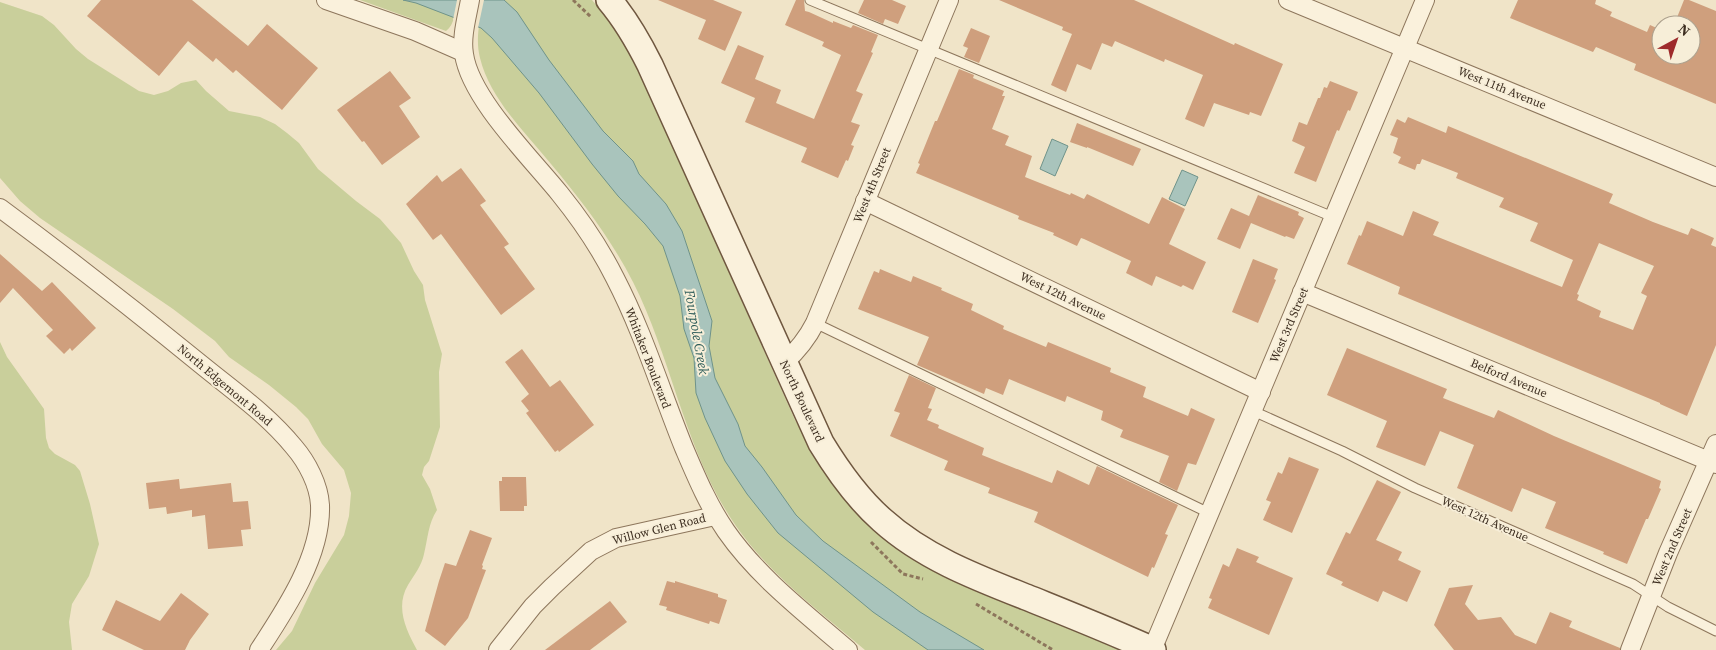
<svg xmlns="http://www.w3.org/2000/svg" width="1716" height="650" font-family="'Source Serif 4',serif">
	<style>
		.green { fill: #c9cf9b }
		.water { fill: #a9c4bc; stroke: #6f938a }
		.pier { fill: #f0e4c8 }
		.building { fill: #cf9f7d; fill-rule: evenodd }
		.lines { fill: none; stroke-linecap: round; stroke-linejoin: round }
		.lane-casing { stroke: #8d765c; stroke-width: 11 }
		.street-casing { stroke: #8d765c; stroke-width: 20 }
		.secondary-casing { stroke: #6f573f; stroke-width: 28 }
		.path { stroke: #8d765c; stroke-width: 3; stroke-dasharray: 4 2.5; stroke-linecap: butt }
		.lane { stroke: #faf1dc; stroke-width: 9 }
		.street { stroke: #faf1dc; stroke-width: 18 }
		.secondary { stroke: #faf1dc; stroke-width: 25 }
		.labels { text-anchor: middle; stroke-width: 4; stroke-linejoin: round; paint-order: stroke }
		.street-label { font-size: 12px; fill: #3d2e20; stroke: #f7eed8 }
		.water-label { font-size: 14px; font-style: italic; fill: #2f5d5a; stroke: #f7eed8 }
	</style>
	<rect width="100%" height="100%" fill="#f0e4c8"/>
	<g class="green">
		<path d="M360 0H457C455 10 455 25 446 31Z"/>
		<path d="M484 0H592C612 23 626 47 640 74L795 420 815 456 897 547 926 566 954 581 1120 650H865C820 612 770 575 736 526 685 453 673 361 633 282 611 239 582 201 551 164 525 132 490 99 480 58 475 38 480 20 484 0Z"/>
		<path d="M0 2 42 16 54 25 76 49 88 59 139 91 154 95 168 91 181 83 196 80 206 91 229 111 260 117 275 124 287 133 299 143 318 169 356 201 380 219 401 243 414 271 423 285 425 300 442 354 439 372 440 427 429 461 424 467 422 475 430 489 437 510C428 524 428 538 424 554 422 565 414 575 408 585 395 607 406 630 417 650H276L292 631 315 583 344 535 349 516 351 493 344 470 322 444 308 419 296 407 269 385 229 357 215 341 173 309 40 218 20 201 0 178Z"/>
		<polygon points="0,342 7,357 44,409 46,438 49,448 55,454 75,465 80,471 90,504 99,544 89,576 72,604 69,622 72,650 0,650"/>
	</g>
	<g class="water">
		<polygon points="403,0 504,0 517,12 549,60 603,131 633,161 639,174 666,204 682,231 712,321 709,346 715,378 738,424 745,446 762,467 796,515 823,541 920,612 984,650 928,650 873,612 778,533 747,494 725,461 705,418 696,393 694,358 684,329 680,296 663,246 645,224 618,196 592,164 539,93 492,38 481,28 416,3"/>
		<polygon points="1052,139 1068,146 1055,176 1040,169"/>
		<polygon points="1182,170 1198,177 1185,206 1169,199"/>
	</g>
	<polygon class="pier" points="457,0 484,0 478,28 453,20"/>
	<g class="building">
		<polygon points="101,0 192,0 248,46 267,24 318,68 282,110 236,70 233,73 216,58 213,62 188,41 159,76 87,16"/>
		<polygon points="658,0 713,0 742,12 725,51 698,39 706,20"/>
		<polygon points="796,0 804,0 805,11 809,12 833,23 833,21 851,28 853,25 878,35 871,52 873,53 856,91 863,94 851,122 860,125 851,145 854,146 848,161 846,160 838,178 801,162 807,148 745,122 755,98 721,83 738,45 764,56 755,79 781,90 776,103 814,119 841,55 822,46 824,42 785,25"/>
		<polygon points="864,0 892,0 906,6 898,24 885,19 883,24 858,13"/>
		<polygon points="999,0 1134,0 1234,45 1235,43 1283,64 1261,116 1250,112 1249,115 1214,103 1204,127 1185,119 1203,75 1165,59 1164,62 1115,41 1112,47 1102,43 1091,70 1077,64 1066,92 1051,85 1072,34 1062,30 1063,27"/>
		<polygon points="1518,0 1596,0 1595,4 1612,12 1610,16 1647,32 1650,25 1661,30 1661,55 1691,55 1691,25 1674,25 1684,0 1689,0 1716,11 1716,104 1634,70 1636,64 1596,47 1593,52 1510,18"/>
		<polygon points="971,28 990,36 979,63 964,57 968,48 963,46"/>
		<polygon points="959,69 974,75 973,78 1004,91 1002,96 1005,96 992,129 1009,136 1005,145 1032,156 1025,177 1070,195 1071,193 1084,199 1087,194 1149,224 1162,197 1185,209 1169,244 1206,262 1193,290 1183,285 1181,287 1156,276 1152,286 1126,273 1131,261 1084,239 1081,238 1077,246 1053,235 1054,233 1018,219 1019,216 916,173 920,164 918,163 935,121 937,121"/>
		<polygon points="390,71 411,98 399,106 420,137 382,165 364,141 362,142 337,110"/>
		<polygon points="1330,81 1358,92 1350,111 1348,110 1339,131 1337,130 1316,182 1294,173 1305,147 1292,141 1299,122 1307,125 1318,98 1320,98 1324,87 1327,88"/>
		<path d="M1408 117 1446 133 1448 126 1613 194 1609 203 1653 222 1688 235 1691 228 1714 238 1711 245 1716 247V345L1687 416 1660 404V403L1398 294 1400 287 1347 264 1359 235 1361 236 1367 221 1403 236 1413 211 1439 222 1433 235 1562 287 1573 260 1530 241 1538 223 1499 207 1504 198 1456 178 1458 173 1422 159 1420 164H1417L1415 170 1398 163 1401 157 1393 153 1398 138 1390 135 1397 119 1405 123ZM1599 243 1654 266 1641 293 1647 296 1633 330 1599 317 1601 311 1577 300 1579 295 1577 294Z"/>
		<polygon points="1077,123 1141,149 1133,166 1087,147 1087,148 1070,142"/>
		<polygon points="461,168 486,201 480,205 509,244 504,247 535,289 501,315 441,234 433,240 406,204 437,175 442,182"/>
		<polygon points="1258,195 1299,212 1298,215 1304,218 1294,239 1286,236 1285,237 1251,223 1240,249 1217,239 1231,208 1249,216"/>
		<polygon points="0,254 42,291 52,282 96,328 72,351 70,348 64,354 46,336 53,330 13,288 0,303"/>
		<polygon points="1253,259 1278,269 1274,279 1276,280 1258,323 1232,312"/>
		<polygon points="880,269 911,282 913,276 942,288 941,290 973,304 971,310 1004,326 1003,329 1046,347 1048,342 1111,368 1110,372 1146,387 1143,397 1188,416 1191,408 1215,419 1196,465 1188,463 1177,491 1159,482 1169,456 1120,437 1123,430 1101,420 1103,411 1067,396 1065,402 1009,379 1003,395 986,388 984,394 917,365 929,337 858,309 874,271 879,273"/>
		<polygon points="1347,348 1447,389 1443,398 1494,418 1498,410 1554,436 1661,481 1659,488 1661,489 1648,519 1646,519 1627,564 1603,554 1604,552 1545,528 1556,502 1522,488 1512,512 1457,488 1474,445 1440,431 1425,466 1376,447 1387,421 1327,395"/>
		<polygon points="522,349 550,387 560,380 594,425 559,452 558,450 555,452 526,413 529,411 521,401 529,394 505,362"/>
		<polygon points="909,375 936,388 928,408 932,409 927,420 939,425 938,428 984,448 982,455 1052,483 1057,470 1089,485 1097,466 1178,505 1165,534 1168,535 1154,568 1152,567 1148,577 1034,522 1038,512 988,493 990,488 944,470 948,461 890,436 900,413 894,411"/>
		<polygon points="1289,457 1319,469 1292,533 1263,520 1271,502 1266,500 1278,472 1282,474"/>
		<polygon points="502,477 526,477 527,506 524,506 524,511 500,511 499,481 502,481"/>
		<polygon points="179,479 180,489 231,483 233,502 248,501 251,529 241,530 243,546 208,549 205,515 192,517 192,510 167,514 166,507 149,509 146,483"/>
		<polygon points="1377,480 1401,492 1376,540 1402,552 1398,560 1421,571 1407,602 1383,591 1378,602 1341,585 1343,582 1326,574 1346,532 1350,534"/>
		<polygon points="470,530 492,538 482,565 483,566 482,569 486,570 468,618 445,646 425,631 439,581 445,563 456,566"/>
		<polygon points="1237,548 1259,557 1256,562 1293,578 1269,635 1208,608 1212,599 1209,598 1223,564 1229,567"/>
		<polygon points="667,581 675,583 675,581 718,594 718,597 727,600 719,624 710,621 709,624 666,610 667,607 659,605"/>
		<polygon points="1473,585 1465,604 1478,620 1501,617 1515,635 1536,644 1550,612 1572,621 1569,627 1620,648 1620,650 1454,650 1434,625 1449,588"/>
		<polygon points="181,593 209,614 190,640 185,650 144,650 102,630 116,600 160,621"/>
		<polygon points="610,601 627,622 590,650 545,650"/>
	</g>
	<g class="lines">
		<defs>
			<g id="lane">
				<polyline points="810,0 1333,217"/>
				<polyline points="815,323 1209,513"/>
				<polyline points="1253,411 1342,451 1415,488 1633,584 1668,607 1716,631"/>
			</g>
			<g id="street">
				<polyline points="326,0 415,31 463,52"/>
				<path d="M470 0C467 17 461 37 464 54 470 98 531 158 560 194 581 220 600 248 615 278 643 332 661 391 684 448 696 476 708 505 726 531 758 577 805 613 848 650"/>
				<polyline points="1288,0 1716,177"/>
				<polyline points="865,201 1261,392"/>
				<path d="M0 208C69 259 137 312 203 366 235 392 268 415 294 447 307 462 319 485 320 505 322 555 286 609 259 650"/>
				<polyline points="1302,292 1716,464"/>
				<path d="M784 363C797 351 807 339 815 323L949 0"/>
				<polyline points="498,650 533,606 552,587 591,551 616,538 715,516"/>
				<polyline points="1152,650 1425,0"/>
				<polyline points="1630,650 1668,553 1716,444"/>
			</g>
			<path id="secondary" d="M609 0C626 20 638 41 650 65L821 443C838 471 857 498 882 520 923 557 975 577 1026 597 1068 614 1111 631 1153 650"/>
		</defs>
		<use href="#lane" class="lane-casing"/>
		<use href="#street" class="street-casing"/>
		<use href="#secondary" class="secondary-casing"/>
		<g class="path">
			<polyline points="573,0 591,17"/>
			<polyline points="871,542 903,574 923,579"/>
			<polyline points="976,604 1053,650"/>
		</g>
		<use href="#lane" class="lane"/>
		<use href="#street" class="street"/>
		<use href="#secondary" class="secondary"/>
	</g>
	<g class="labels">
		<g class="street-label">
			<text transform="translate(1502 88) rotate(22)" y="4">West 11th Avenue</text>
			<text transform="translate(872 185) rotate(-68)" y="4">West 4th Street</text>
			<text transform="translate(1063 296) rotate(26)" y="4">West 12th Avenue</text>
			<text transform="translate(1289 325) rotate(-67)" y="4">West 3rd Street</text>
			<text transform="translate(648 358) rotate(69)" y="4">Whitaker Boulevard</text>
			<text transform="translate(1509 378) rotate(23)" y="4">Belford Avenue</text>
			<text transform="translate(225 385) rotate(40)" y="4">North Edgemont Road</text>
			<text transform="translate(802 401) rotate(65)" y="4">North Boulevard</text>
			<text transform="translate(1485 519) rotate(24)" y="4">West 12th Avenue</text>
			<text transform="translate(659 529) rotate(-14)" y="4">Willow Glen Road</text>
			<text transform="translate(1672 547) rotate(-67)" y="4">West 2nd Street</text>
		</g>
		<g class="water-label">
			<text transform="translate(697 332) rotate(80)" y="5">Fourpole Creek</text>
		</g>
	</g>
	<g transform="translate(1676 40) rotate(40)"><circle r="24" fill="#f7eed8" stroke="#ada18e"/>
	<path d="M0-4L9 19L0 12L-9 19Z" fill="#9e2a2b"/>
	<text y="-8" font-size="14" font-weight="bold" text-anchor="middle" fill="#3d2e20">N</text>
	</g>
</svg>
